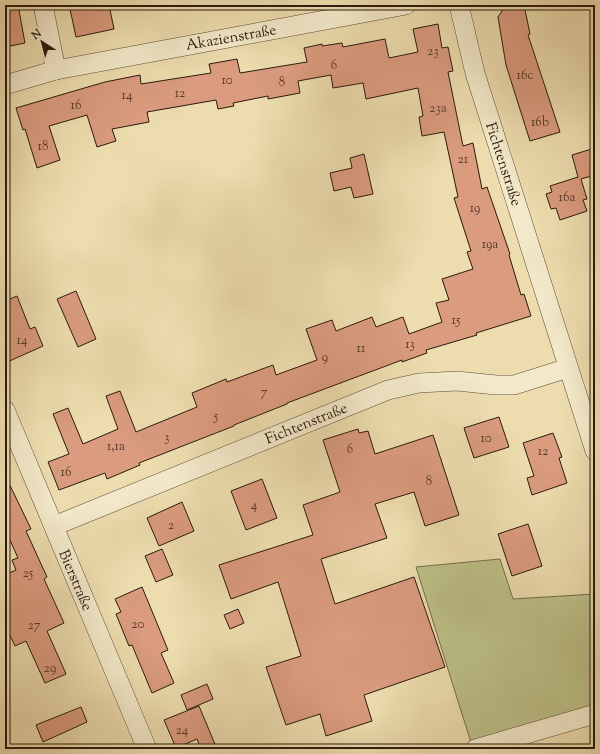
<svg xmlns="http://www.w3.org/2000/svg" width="600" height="754" font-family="'Sorts Mill Goudy',serif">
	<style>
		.green { fill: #bdc088; stroke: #746c4c }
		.building { fill: #da9b7e; stroke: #2b190f }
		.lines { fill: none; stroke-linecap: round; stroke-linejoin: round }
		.minor-casing { stroke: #5c4a37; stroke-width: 20 }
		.minor { stroke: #f3e9ca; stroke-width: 19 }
		.labels { text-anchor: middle; stroke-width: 3; stroke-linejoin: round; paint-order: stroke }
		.number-label { font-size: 13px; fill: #573a2b }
		.street-label { font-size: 15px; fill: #2b190f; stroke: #f3e9ca }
	</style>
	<rect width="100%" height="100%" fill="#edddae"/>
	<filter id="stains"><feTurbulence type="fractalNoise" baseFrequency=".005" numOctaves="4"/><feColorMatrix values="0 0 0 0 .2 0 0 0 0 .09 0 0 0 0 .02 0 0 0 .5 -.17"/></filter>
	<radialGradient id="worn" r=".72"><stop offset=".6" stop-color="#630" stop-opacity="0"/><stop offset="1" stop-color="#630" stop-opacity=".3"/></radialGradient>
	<polygon class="green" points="500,559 513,599 595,594 595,714 473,749 416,567"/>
	<g class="building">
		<polygon points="5,5 18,5 25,43 5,47"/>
		<polygon points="87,5 109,5 114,29 76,37 70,9"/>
		<polygon points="506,5 524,5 530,34 528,35 560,132 530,141 506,65 498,17"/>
		<polygon points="438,24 442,48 448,47 453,71 448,72 463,146 473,143 482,189 487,187 510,254 509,255 521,295 524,294 531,316 476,333 477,335 426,350 427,353 402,362 402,360 287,403 287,404 234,425 234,426 139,463 140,465 107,479 105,473 59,490 48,462 69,454 53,414 68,408 83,444 118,429 106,396 120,391 136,432 197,407 192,393 226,379 227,382 273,365 276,375 317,360 306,329 332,320 336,331 372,317 376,327 403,317 409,334 442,322 436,303 449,300 442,279 473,269 467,252 471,251 454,198 458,197 444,132 422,136 419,117 423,116 418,88 366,99 363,83 333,88 331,75 298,81 300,93 268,99 268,96 233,103 234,106 218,109 216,100 147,112 149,122 112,129 116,141 97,147 87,115 49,126 60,160 37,168 25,129 23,130 16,108 105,82 140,75 141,84 211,73 209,64 237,59 240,73 307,62 304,48 322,44 322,46 342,43 343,47 385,39 389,58 418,52 413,29"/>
		<polygon points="595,148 595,175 581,179 587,199 583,200 587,211 560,220 556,208 551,209 546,194 552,192 550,186 578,177 572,155"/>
		<polygon points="364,154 373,194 354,198 351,187 334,191 330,173 352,168 350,158"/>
		<polygon points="76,291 96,339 78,347 57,299"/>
		<polygon points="17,296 30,329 35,327 43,346 5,363 5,301"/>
		<polygon points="499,417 509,447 474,458 464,428"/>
		<polygon points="358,429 359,433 368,431 375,454 433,435 459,515 425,526 414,492 375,504 387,538 321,559 335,604 414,577 445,667 364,695 372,721 326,736 320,714 286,725 266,667 301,656 278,582 231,599 219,565 313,535 303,505 340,492 323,440"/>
		<polygon points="553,433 562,457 559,458 567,483 532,495 527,478 534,476 523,443"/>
		<polygon points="5,475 31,529 26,531 47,577 44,579 64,623 47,631 66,674 45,683 26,641 15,646 5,625 5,575 16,570 12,560 18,558 5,529"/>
		<polygon points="262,479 277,518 246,530 231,491"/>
		<polygon points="182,502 194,531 159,546 147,518"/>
		<polygon points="528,524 542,566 512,576 498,534"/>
		<polygon points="162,549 173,575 156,582 145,556"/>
		<polygon points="142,587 168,650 161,653 174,683 152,693 132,645 129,646 116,614 121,612 115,599"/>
		<polygon points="238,609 244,623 230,629 224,615"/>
		<polygon points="207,684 213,699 187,710 181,695"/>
		<polygon points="199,706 217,749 201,749 197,739 176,748 164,720"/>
		<polygon points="81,707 87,722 43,742 36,725"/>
	</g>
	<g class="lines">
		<defs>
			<g id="minor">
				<polyline points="43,5 56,70"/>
				<polyline points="459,5 475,73 595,451"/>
				<polyline points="5,85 56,70 406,5"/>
				<polyline points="5,410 147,749"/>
				<polyline points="54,526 388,390 419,383 457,381 496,385 514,385 568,368"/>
				<polyline points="475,749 595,714"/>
			</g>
		</defs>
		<use href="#minor" class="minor-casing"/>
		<use href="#minor" class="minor"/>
	</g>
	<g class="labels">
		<g class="number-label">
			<text x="433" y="55">23</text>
			<text x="334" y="69">6</text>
			<text x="525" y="79">16c</text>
			<text x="227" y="84">10</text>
			<text x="282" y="86">8</text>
			<text x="180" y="97">12</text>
			<text x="127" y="99">14</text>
			<text x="76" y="109">16</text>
			<text x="438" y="112">23a</text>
			<text x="540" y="126">16b</text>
			<text x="43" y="150">18</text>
			<text x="463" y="163">21</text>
			<text x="567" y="201">16a</text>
			<text x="475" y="212">19</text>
			<text x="490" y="248">19a</text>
			<text x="456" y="324">15</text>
			<text x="22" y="344">14</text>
			<text x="410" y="348">13</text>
			<text x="361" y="352">11</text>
			<text x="325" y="361">9</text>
			<text x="264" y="396">7</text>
			<text x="216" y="420">5</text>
			<text x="167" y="441">3</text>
			<text x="486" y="442">10</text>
			<text x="116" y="450">1,1a</text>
			<text x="350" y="453">6</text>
			<text x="543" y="455">12</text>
			<text x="66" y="476">16</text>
			<text x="429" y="485">8</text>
			<text x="254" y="509">4</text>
			<text x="171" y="529">2</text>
			<text x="28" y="577">25</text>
			<text x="138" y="628">20</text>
			<text x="34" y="629">27</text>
			<text x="50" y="672">29</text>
			<text x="182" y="734">24</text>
		</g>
		<g class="street-label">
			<text transform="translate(231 37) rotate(-10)" y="5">Akazienstraße</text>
			<text transform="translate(504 164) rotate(72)" y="5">Fichtenstraße</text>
			<text transform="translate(306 423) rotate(-22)" y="5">Fichtenstraße</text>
			<text transform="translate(76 580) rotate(67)" y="5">Bierstraße</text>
		</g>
	</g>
	<rect width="600" height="754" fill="none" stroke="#edddae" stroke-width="20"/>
	<rect x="6" y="6" width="588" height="742" fill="none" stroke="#2b190f" stroke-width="2"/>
	<rect x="10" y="10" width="580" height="734" fill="none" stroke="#2b190f"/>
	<g transform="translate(42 42) rotate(324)" stroke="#f3e9ca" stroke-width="3" paint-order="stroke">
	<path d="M0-3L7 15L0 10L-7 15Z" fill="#2b190f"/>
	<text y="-6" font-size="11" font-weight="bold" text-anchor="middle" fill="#2b190f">N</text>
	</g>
	<rect width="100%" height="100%" filter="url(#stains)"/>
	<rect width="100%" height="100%" fill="url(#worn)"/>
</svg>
